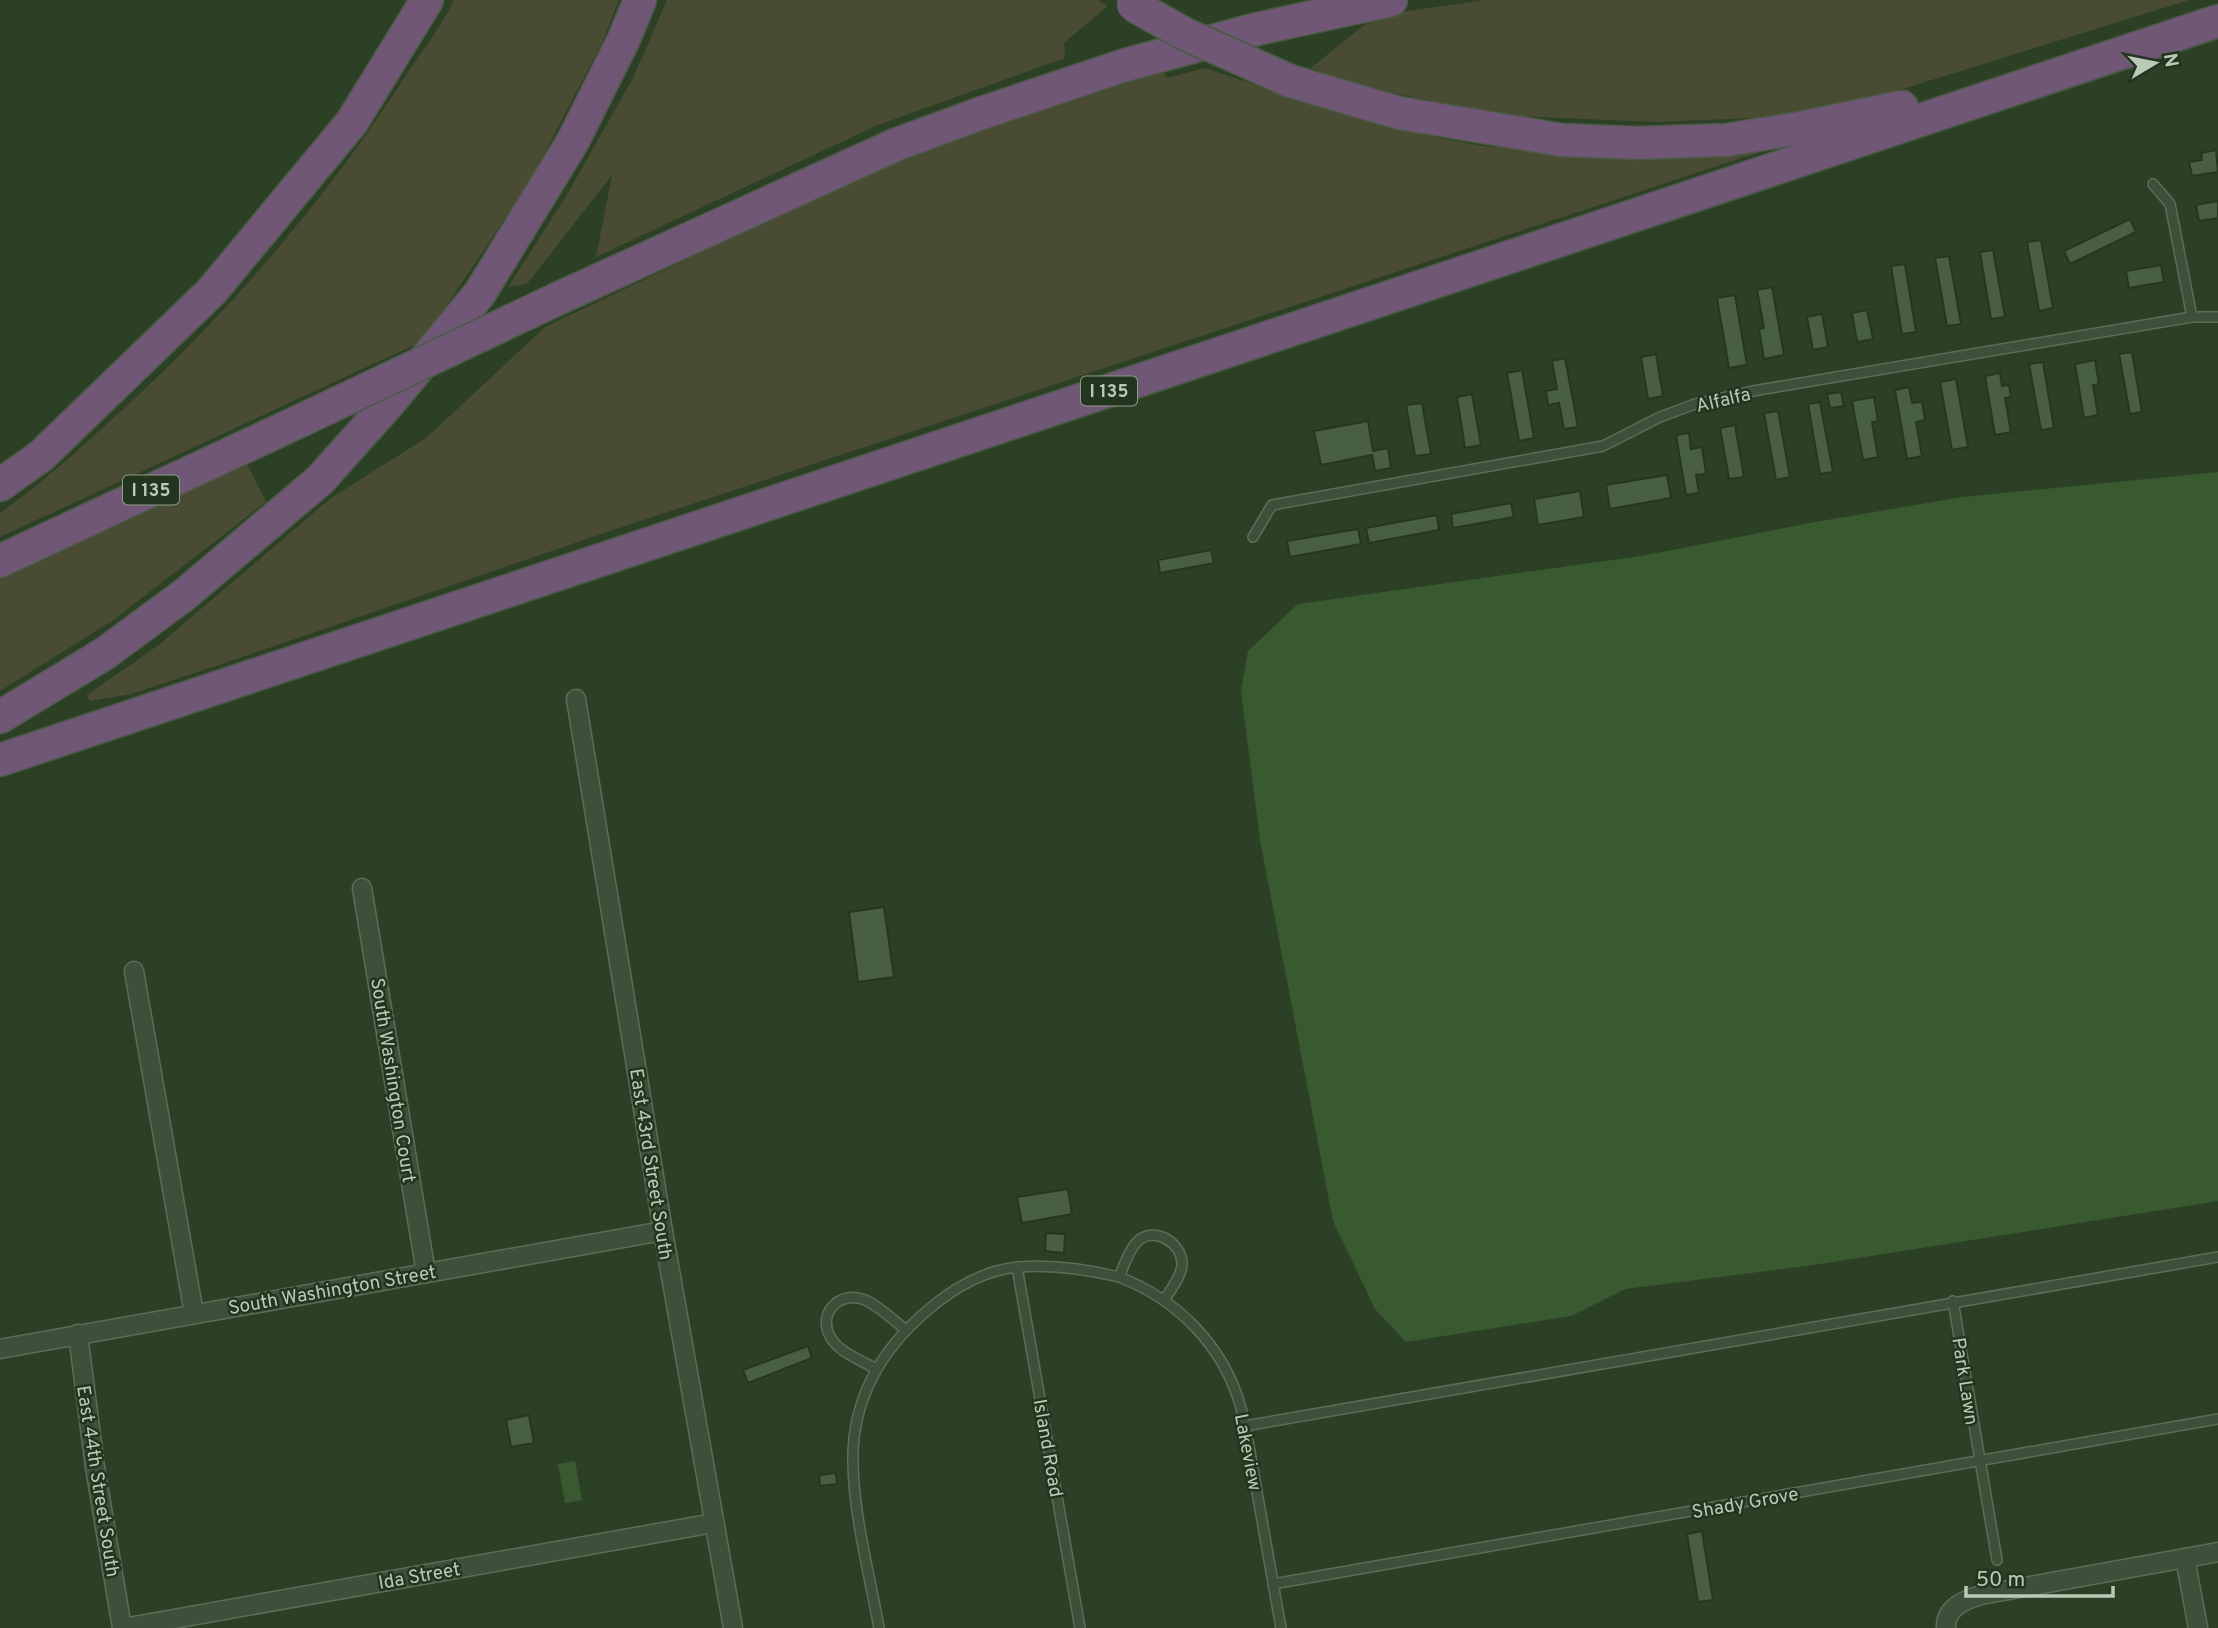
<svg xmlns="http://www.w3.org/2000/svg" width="2218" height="1628" font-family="Overpass,sans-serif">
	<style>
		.green { fill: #494b33 }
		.water { fill: #395a30 }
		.building { fill: #495f42; stroke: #263721; stroke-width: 2 }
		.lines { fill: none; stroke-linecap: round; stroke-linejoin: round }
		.lane-casing { stroke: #5d6d58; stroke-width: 12 }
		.street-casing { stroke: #5d6d58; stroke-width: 21 }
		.highway-casing { stroke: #4a5a45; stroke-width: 35 }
		.lane { stroke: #3f503a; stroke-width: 9 }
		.street { stroke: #3f503a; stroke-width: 18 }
		.highway { stroke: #705775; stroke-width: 32 }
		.highway-bridge-casing { stroke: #4a5a45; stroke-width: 35; stroke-linecap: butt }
		.highway-bridge { stroke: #705775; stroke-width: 32 }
		.labels { text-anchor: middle; stroke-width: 5; stroke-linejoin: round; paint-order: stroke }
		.shield { fill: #24351f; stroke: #8d9d89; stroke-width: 2 }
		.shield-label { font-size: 18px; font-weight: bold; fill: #bacab7 }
		.street-label { font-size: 19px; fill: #bacab7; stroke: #24351f }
	</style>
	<rect width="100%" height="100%" fill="#2c4026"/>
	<g class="green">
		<path d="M454 0H619L602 43 530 181 423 341 0 537V513C43 482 82 447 121 411 226 315 319 208 397 89 415 60 439 31 454 0Z"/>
		<polygon points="667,0 1097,0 1108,6 1064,43 1065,58 878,125 596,257 612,175 527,284 508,287 565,198 633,78"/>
		<polygon points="1485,0 2189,0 1864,101 1775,117 1658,122 1509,116 1372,89 1311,68 1360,28 1380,15"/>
		<path d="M1205 68C1286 94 1366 124 1450 140 1551 160 1654 152 1757 147L1760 152 607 532 222 664 131 694 90 701 87 695 160 644 331 498 426 438 545 327 866 174 1007 122 1163 71 1167 78Z"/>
		<polygon points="247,464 266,502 112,621 0,691 0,578 140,511"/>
	</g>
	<g class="water">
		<polygon points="2218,472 2218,1201 1814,1265 1625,1289 1571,1316 1406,1342 1375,1309 1333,1221 1260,840 1241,691 1248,651 1298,604 1641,556 1821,521 1963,497"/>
		<polygon points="575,1461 582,1500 565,1503 558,1464"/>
	</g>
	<g class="building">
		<polygon points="2216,150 2218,172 2192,176 2189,162 2202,160 2201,153"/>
		<polygon points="2218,201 2218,218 2199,221 2196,205"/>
		<polygon points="2130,219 2136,232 2070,264 2064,251"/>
		<polygon points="2041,240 2053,308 2039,311 2027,242"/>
		<polygon points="1993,250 2005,317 1991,319 1980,252"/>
		<polygon points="1949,256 1961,324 1947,326 1935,258"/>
		<polygon points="1905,264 1916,332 1902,334 1891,266"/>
		<polygon points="2161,265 2164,282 2129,288 2126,271"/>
		<polygon points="1772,287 1784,355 1764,359 1759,329 1764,328 1757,290"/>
		<polygon points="1735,295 1747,365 1729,368 1717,298"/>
		<polygon points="1867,310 1873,339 1857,342 1852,313"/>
		<polygon points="1822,314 1828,347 1813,350 1807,317"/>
		<polygon points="2132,352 2142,412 2130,414 2119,354"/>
		<polygon points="1656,354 1663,396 1648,399 1641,357"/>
		<polygon points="1565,358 1578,427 1564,429 1559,403 1548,405 1546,391 1557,389 1552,361"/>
		<polygon points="2095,360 2099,384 2093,385 2098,415 2084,418 2075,364"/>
		<polygon points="2043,362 2054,428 2041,430 2029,364"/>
		<polygon points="1522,370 1534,438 1519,441 1507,373"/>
		<polygon points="2000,373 2002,386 2009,385 2011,397 2005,398 2011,432 1995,435 1985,376"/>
		<polygon points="1956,379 1968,447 1952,450 1940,382"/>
		<polygon points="1909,387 1912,403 1922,402 1925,420 1916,422 1922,456 1907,459 1895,390"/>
		<polygon points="1841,392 1844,406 1830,408 1827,394"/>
		<polygon points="1472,394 1481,445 1465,448 1457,397"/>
		<polygon points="1874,397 1878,421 1872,422 1878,457 1863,460 1852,401"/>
		<polygon points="1820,402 1833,472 1820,474 1808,404"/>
		<polygon points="1422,403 1431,454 1415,456 1406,405"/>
		<polygon points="1778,411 1790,477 1776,480 1764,413"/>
		<polygon points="1368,421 1373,451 1388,448 1391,468 1375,471 1372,455 1321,465 1314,431"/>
		<polygon points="1735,425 1744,477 1729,479 1720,428"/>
		<polygon points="1689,433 1691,449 1702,447 1706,474 1696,475 1699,493 1686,495 1676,435"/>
		<polygon points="1667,475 1671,498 1610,509 1606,485"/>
		<polygon points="1580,491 1584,517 1538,525 1534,499"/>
		<polygon points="1511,503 1514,517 1453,528 1451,514"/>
		<polygon points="1437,515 1439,530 1369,543 1366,528"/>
		<polygon points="1358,529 1361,544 1290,557 1287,541"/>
		<polygon points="1211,550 1214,563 1160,573 1158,560"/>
		<polygon points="884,907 894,977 858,982 849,912"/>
		<polygon points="1068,1189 1072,1214 1022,1223 1017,1197"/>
		<polygon points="1046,1233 1065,1234 1064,1253 1045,1251"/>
		<polygon points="808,1346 812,1358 748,1383 743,1370"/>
		<polygon points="529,1415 534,1443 511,1447 506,1420"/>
		<polygon points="836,1473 837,1484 820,1486 819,1475"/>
		<polygon points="1702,1531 1713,1600 1698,1602 1687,1534"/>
	</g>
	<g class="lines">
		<defs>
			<g id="lane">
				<polyline points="2153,184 2170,204 2192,317"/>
				<polyline points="1253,537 1272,505 1603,446 1660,417 1695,404 1753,391 2192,317 2218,317"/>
				<polyline points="1017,1267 1080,1628"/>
				<path d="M1119 1277C1177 1299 1224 1346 1241 1408 1248 1435 1252 1464 1257 1492 1265 1537 1273 1583 1281 1628"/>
				<polyline points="1953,1301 1997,1560"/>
				<path d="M876 1369C861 1360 840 1353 831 1338 816 1313 840 1290 865 1300 879 1306 893 1320 905 1329"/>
				<polyline points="1245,1426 2218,1257"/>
				<polyline points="1273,1584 2218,1419"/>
				<path d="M879 1628C870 1577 854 1516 853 1465 851 1400 880 1350 929 1309 955 1287 984 1270 1019 1267 1053 1264 1086 1269 1119 1277 1124 1266 1128 1252 1136 1243 1153 1224 1183 1243 1182 1265 1181 1277 1171 1289 1165 1299"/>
			</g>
			<g id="street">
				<polyline points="576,699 663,1231 733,1628"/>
				<polyline points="362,888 426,1273"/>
				<polyline points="134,971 194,1314"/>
				<polyline points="78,1334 95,1467 122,1628"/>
				<polyline points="0,1349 663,1231"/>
				<polyline points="2185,1558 2198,1628"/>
				<polyline points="123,1628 714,1523"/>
				<path d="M1946 1628C1945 1608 1964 1600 1981 1595L2218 1552"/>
			</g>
			<g id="highway">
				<polyline points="1290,81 1399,113 1562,140 1637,143 1726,140 1800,128 1902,107"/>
				<polyline points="557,299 895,145 979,114 1122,66 1257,29 1391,0"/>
				<polyline points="0,485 41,456 212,291 352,122 427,0"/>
				<polyline points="0,561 302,420"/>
				<polyline points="0,717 104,654 184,595 320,480 388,404 480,293 573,141 624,39 640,0"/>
				<polyline points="0,760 2218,21"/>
			</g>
		</defs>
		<use href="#lane" class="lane-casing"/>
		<use href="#street" class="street-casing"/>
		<use href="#highway" class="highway-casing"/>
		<use href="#lane" class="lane"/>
		<use href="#street" class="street"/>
		<use href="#highway" class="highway"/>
		<defs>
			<g id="highway-bridge">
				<polyline points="1133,5 1185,34 1290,81"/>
				<polyline points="302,420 557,299"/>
			</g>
		</defs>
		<use href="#highway-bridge" class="highway-bridge-casing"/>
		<use href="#highway-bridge" class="highway-bridge"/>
	</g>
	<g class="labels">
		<g class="shield">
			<rect x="1081" y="376.5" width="56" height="29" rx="5"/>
			<rect x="123" y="475.5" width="56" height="29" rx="5"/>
		</g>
		<g class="shield-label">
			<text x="1109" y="397">I 135</text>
			<text x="151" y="496">I 135</text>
		</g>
		<g class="street-label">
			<text transform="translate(1723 399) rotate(-13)" y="7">Alfalfa</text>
			<text transform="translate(394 1080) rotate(81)" y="7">South Washington Court</text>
			<text transform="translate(652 1164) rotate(81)" y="7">East 43rd Street South</text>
			<text transform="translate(332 1289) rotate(-10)" y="7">South Washington Street</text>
			<text transform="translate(1966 1381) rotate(81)" y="7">Park Lawn</text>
			<text transform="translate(1049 1448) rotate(80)" y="7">Island Road</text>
			<text transform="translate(1249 1452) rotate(79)" y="7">Lakeview</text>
			<text transform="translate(99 1481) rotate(81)" y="7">East 44th Street South</text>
			<text transform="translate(1745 1502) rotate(-10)" y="7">Shady Grove</text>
			<text transform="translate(419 1575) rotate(-10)" y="7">Ida Street</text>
		</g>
	</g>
	<g transform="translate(2155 63) rotate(80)" stroke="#24351f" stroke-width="5" paint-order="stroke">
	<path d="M0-5L12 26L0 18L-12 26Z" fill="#bacab7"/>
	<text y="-10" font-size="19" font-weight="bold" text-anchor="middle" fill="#bacab7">N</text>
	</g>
	<path d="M1966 1586v10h147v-10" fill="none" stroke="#bacab7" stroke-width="3.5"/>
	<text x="1976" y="1586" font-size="21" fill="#bacab7" stroke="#24351f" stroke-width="5" paint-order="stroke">50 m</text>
</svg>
